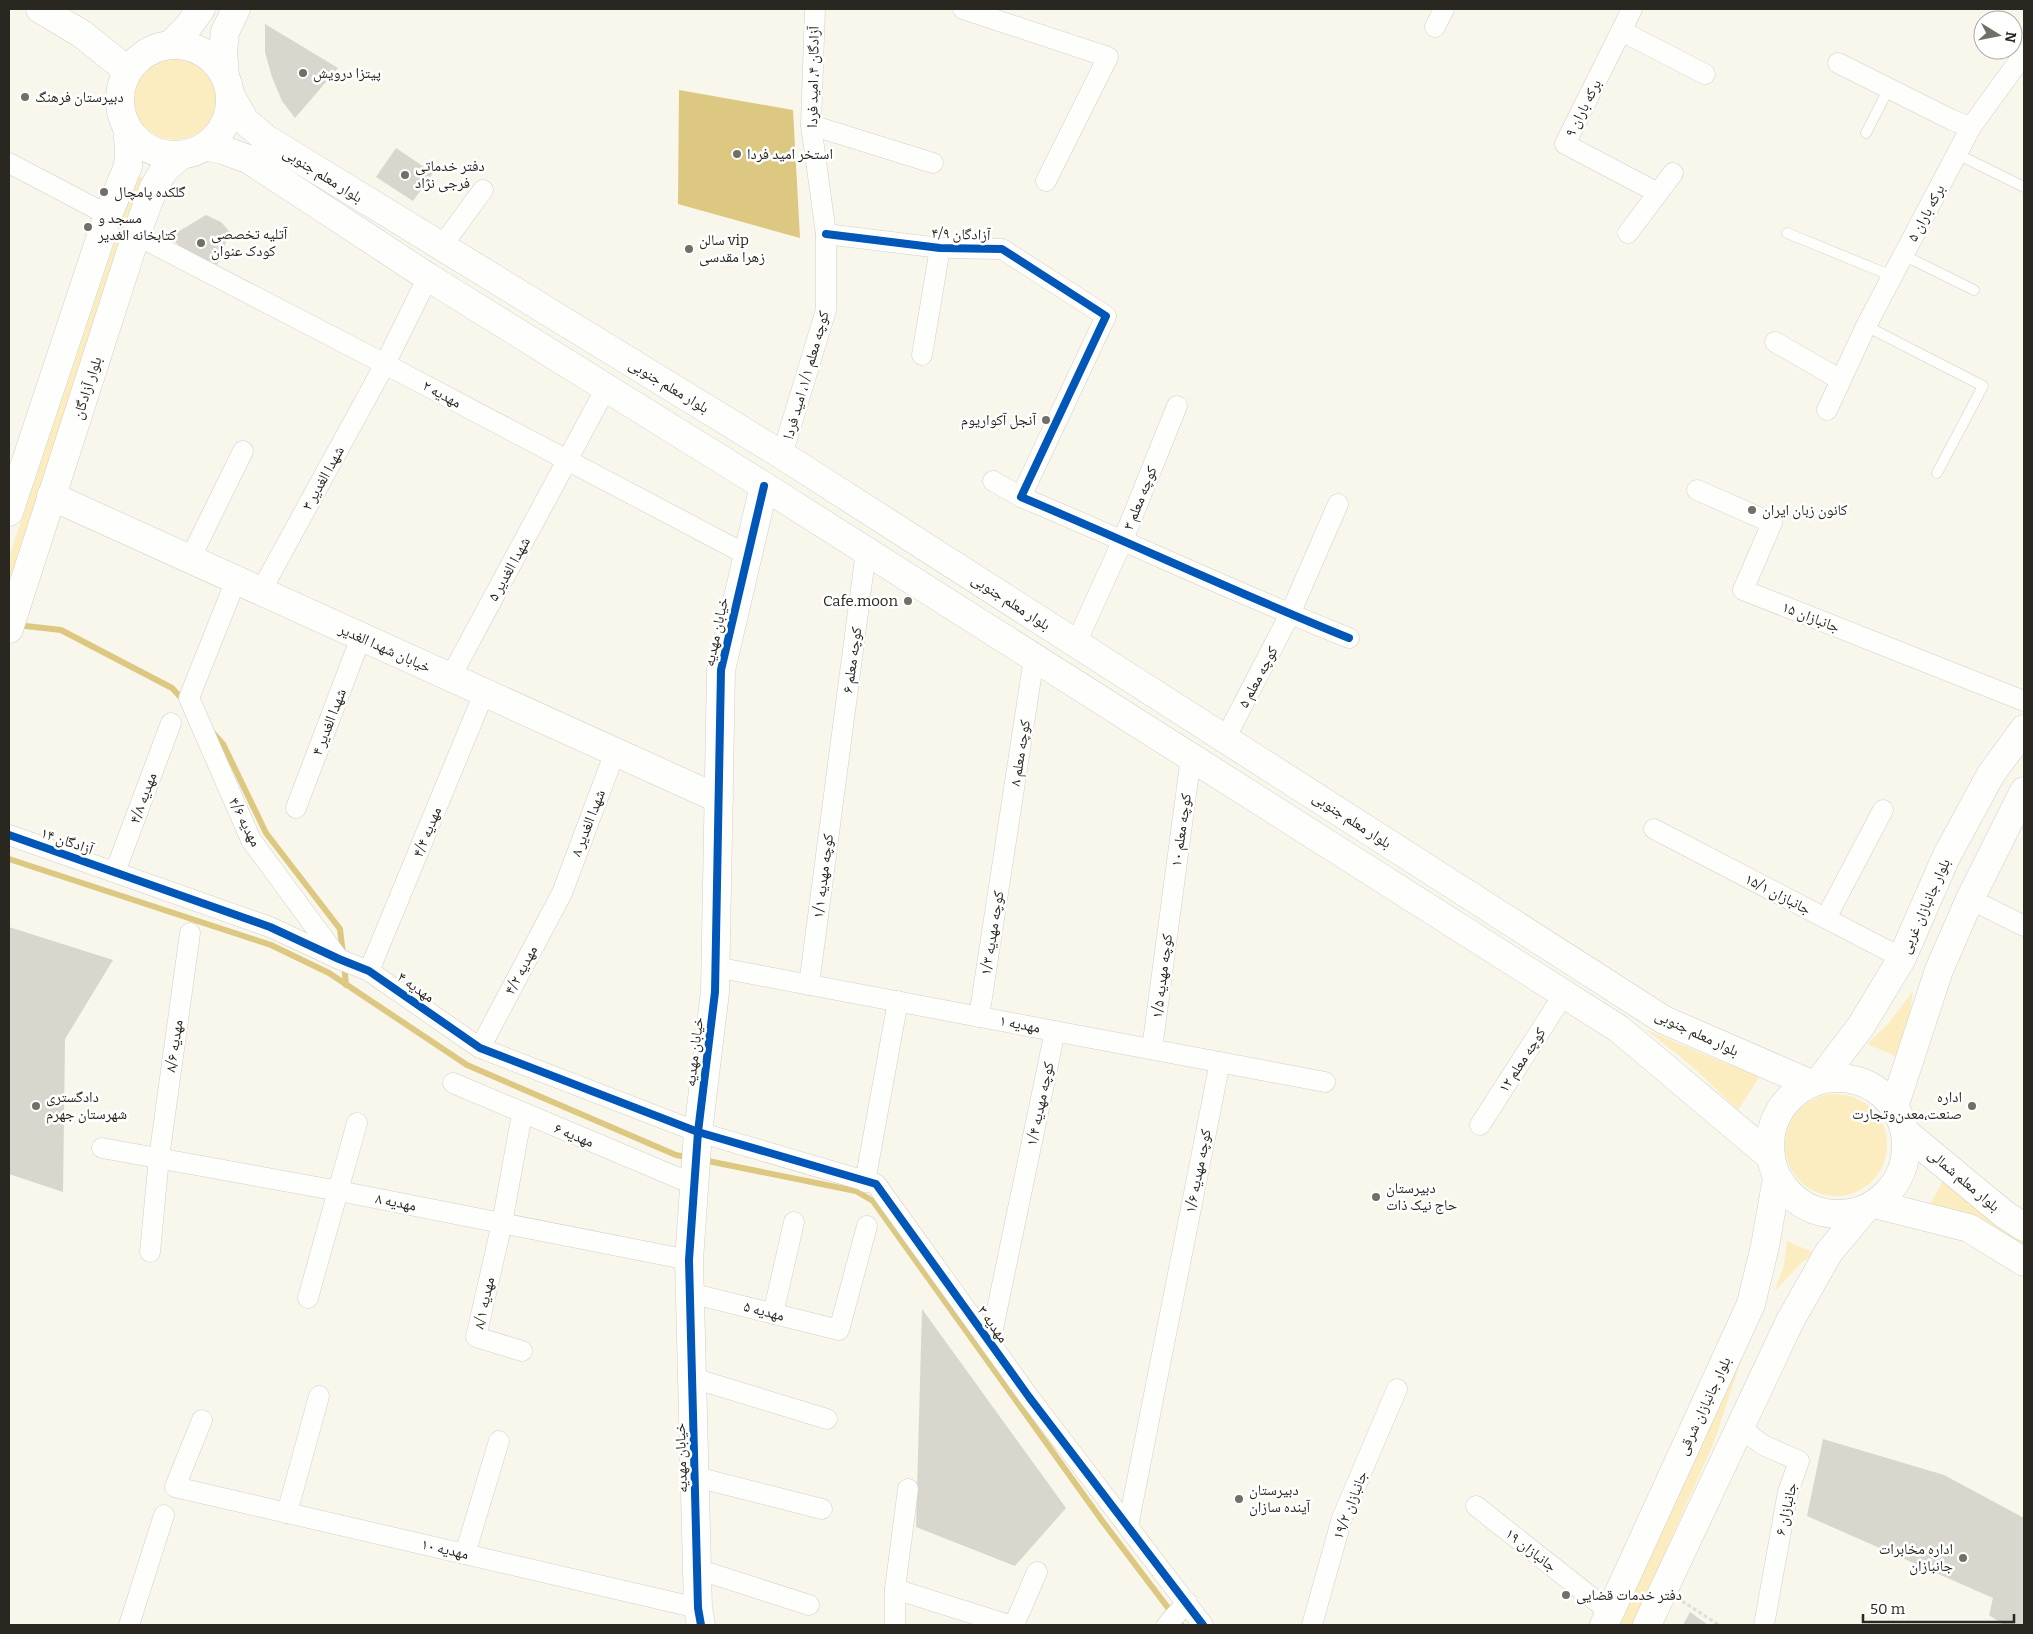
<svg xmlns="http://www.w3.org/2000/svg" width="2033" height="1634" font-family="Bitter,'Noto Naskh Arabic',serif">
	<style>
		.green { fill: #fbedc0 }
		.water { fill: #ddc881 }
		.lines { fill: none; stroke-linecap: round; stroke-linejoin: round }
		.stream { stroke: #ddc881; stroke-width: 6 }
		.building { fill: #d8d6cd }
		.lane-casing { stroke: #d1cfc7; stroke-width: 11 }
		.street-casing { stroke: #d1cfc7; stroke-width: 21 }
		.secondary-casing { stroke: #d1cfc7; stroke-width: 29 }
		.primary-casing { stroke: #d1cfc7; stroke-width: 29 }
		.path { stroke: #e0dedb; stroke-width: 3; stroke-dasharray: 4 2.5; stroke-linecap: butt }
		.lane { stroke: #fefefc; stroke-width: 10 }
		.street { stroke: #fefefc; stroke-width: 20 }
		.secondary { stroke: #fefefc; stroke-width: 28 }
		.primary { stroke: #fefefc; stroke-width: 28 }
		.cycleway-casing { stroke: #fff; stroke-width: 11 }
		.cycleway { stroke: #0057b8; stroke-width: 8 }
		.poi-dot { fill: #726f67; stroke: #fff; stroke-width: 2 }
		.labels { text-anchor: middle; stroke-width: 5; stroke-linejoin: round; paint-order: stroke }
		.poi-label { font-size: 15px; fill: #292720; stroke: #fff; text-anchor: start }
		.street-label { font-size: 15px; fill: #292720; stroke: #fff }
	</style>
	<rect width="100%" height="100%" fill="#f9f6ec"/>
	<g class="green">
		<circle cx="175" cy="99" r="41"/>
		<polygon points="137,175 148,181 9,609 9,557"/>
		<polygon points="1913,991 1907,1032 1905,1060 1867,1044 1888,1024"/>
		<polygon points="1647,1030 1727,1064 1761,1074 1738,1110 1693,1067"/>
		<circle cx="1836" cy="1145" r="51"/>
		<polygon points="1948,1172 1981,1214 2024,1241 2024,1255 1928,1208"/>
		<polygon points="1787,1241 1814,1253 1799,1265 1775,1291 1784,1265"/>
		<polygon points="1748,1340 1714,1442 1633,1625 1620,1625"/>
	</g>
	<polygon class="water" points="679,90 793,110 800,238 678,204"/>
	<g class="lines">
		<g class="stream">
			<polyline points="17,625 61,630 172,688 184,701"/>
			<polyline points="213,733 223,744 266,833 340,929 343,954"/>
			<polyline points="9,859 271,945 329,973 467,1065 676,1155 691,1158"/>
			<polyline points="344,964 346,985"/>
			<polyline points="703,1160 856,1191 873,1201 1103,1522 1181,1625"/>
		</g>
	</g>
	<g class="building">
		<polygon points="265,24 338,68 295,118 282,101 272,77 265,52"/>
		<polygon points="396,148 433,173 413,201 376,177"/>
		<polygon points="206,215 221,222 230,232 217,265 182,250 171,236"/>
		<polygon points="9,927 113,960 65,1039 63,1192 9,1174"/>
		<polygon points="922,1309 1066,1508 1015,1566 916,1527"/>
		<polygon points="1823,1439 1944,1475 2024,1518 2024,1625 2004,1625 1989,1615 1993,1598 1807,1516"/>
		<polygon points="1690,1612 1708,1625 1683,1625"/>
	</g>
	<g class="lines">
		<defs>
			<g id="lane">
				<polyline points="1866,133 1889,88"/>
				<polyline points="1957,154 2024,187"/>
				<polyline points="1787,233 1892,276"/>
				<polyline points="1903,255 1974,290"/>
				<polyline points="1866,326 1983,386 1937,473"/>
			</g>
			<g id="street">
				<polyline points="963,9 1108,57 1046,181"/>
				<polyline points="1632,9 1565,144 1658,193"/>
				<polyline points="1435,27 1444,9"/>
				<polyline points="1621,31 1705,74"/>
				<polyline points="1838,63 1952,120 1971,127"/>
				<polyline points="811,125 933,163"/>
				<polyline points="9,163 108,215"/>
				<polyline points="1628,233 1673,173"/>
				<path d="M826 234 940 248 1002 249 1106 316 1021 497C1131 543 1239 594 1349 638"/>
				<polyline points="136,235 385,364 747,555"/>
				<polyline points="441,247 483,190"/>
				<polyline points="1775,342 1841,380"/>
				<polyline points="922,355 940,248"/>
				<polyline points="1827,410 1866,326 1971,127 2024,54"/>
				<polyline points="782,455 826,310 826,234 811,125 815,9"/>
				<polyline points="993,481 1021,497"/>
				<polyline points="1697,490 1772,523 1743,590 2024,701"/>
				<polyline points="190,559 243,451"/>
				<polyline points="236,580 189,698 251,840 338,958"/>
				<polyline points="261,591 385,364 428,277"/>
				<polyline points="1076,643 1123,540 1177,406"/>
				<polyline points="450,678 606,388"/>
				<polyline points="1225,739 1290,614 1338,504"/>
				<polyline points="296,808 361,637"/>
				<polyline points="1654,829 1902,958"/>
				<polyline points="9,835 270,927 339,959 369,971 480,1048 698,1132 876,1184 1029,1397 1203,1625"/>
				<polyline points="115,872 171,723"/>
				<polyline points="1970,899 2024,926"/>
				<polyline points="1826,918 1883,810"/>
				<polyline points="715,967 1325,1082"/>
				<polyline points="369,971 484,693"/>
				<polyline points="809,985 866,551"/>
				<polyline points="979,1017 1034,658"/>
				<polyline points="480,1048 562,893 615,752"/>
				<polyline points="1152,1049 1191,757"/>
				<polyline points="453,1083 695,1185"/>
				<polyline points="522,1114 502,1223 476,1337 522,1351"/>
				<polyline points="1480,1125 1564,994"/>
				<polyline points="102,1148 339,1191 689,1260"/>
				<polyline points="865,1182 898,1001"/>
				<polyline points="150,1252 159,1158 190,933"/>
				<polyline points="690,1293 839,1330 867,1226"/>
				<polyline points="308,1298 357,1123"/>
				<polyline points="773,1314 794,1222"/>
				<polyline points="990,1343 1055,1031"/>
				<polyline points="693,1378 827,1419"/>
				<polyline points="202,1420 175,1487 698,1608"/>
				<polyline points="1740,1427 1763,1445 1799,1461 1788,1492 1764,1625"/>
				<polyline points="696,1477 822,1509"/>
				<polyline points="1476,1506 1610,1612"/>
				<polyline points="287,1513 319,1396"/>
				<polyline points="1128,1526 1220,1062"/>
				<polyline points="465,1554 499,1441"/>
				<polyline points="697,1569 809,1605"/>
				<polyline points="895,1589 1009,1625"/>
				<polyline points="129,1625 164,1515"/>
				<polyline points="895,1625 895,1589 908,1489"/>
				<polyline points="1014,1625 1037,1572"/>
				<polyline points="1167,1625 1187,1602"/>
				<polyline points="1312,1625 1342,1518 1397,1389"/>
			</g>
			<g id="secondary">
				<polyline points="40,9 82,34 128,71"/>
				<polyline points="231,96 245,121 265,138 782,455 1664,1020 1809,1083"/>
				<polyline points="206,146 223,150 248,159 428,277 764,486 1619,1029 1771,1157"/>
				<polyline points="51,496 719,799"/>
				<circle cx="1838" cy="1146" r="68"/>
				<polyline points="1820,1080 1861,1026 1902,958 1946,857 1991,774 2024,729"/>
				<polyline points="1894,1107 1939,970 1970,899 2024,791"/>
				<polyline points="1905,1132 2004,1214 2024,1227"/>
				<polyline points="1874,1204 1969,1228 2024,1262"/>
				<polyline points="701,1625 698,1608 689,1260 698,1132 715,992 721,670 764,486"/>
				<polyline points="1604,1625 1751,1304 1765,1246 1777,1178"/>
				<polyline points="1647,1625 1790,1321 1829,1252 1865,1209"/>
			</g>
			<g id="primary">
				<circle cx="175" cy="100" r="55"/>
				<polyline points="170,45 187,28 201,9"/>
				<polyline points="225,76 223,51 225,32 236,9"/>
				<polyline points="9,512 108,215 128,166 129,149 127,127"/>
				<polyline points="9,629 136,235 154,187 164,170 181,155"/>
			</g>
		</defs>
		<use href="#lane" class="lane-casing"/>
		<use href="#street" class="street-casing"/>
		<use href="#secondary" class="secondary-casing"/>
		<use href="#primary" class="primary-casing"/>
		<polyline class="path" points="1682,1601 1719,1625"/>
		<use href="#lane" class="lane"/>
		<use href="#street" class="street"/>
		<use href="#secondary" class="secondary"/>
		<use href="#primary" class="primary"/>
		<defs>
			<g id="cycleway">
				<path d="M826 234 940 248 1002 249 1106 316 1021 497C1131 543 1239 594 1349 638"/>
				<polyline points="9,835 270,927 339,959 369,971 480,1048 698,1132 876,1184 1029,1397 1203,1625"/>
				<polyline points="701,1625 698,1608 689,1260 698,1132 715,992 721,670 764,486"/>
			</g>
		</defs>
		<use href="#cycleway" class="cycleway-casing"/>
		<use href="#cycleway" class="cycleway"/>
	</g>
	<g class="poi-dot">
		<circle cx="303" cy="73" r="5"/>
		<circle cx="25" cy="97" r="5"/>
		<circle cx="737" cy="154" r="5"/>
		<circle cx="405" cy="175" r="5"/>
		<circle cx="104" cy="192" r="5"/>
		<circle cx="88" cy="227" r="5"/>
		<circle cx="201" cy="243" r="5"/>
		<circle cx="689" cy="249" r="5"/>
		<circle cx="1046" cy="420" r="5"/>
		<circle cx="1752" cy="510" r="5"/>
		<circle cx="908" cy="601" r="5"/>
		<circle cx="36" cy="1106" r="5"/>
		<circle cx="1972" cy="1106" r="5"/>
		<circle cx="1376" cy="1197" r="5"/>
		<circle cx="1239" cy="1499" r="5"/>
		<circle cx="1963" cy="1558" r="5"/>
		<circle cx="1566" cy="1595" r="5"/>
	</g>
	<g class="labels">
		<g class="poi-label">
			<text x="313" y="78">پیتزا درویش</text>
			<text x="35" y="102">دبیرستان فرهنگ</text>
			<text x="747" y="159">استخر امید فردا</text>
			<text x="415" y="171">دفتر خدماتی<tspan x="415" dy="17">فرجی نژاد</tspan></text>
			<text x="114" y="197">گلکده پامچال</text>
			<text x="98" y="223">مسجد و<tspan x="98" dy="17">کتابخانه الغدیر</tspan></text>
			<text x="211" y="239">آتلیه تخصصی<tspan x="211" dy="17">کودک عنوان</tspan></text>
			<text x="699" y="245">سالن vip<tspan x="699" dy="17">زهرا مقدسی</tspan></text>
			<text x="1036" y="425" text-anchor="end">آنجل آکواریوم</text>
			<text x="1762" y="515">کانون زبان ایران</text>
			<text x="898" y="606" text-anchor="end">Cafe.moon</text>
			<text x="46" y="1102">دادگستری<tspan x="46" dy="17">شهرستان جهرم</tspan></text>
			<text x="1962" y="1102" text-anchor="end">اداره<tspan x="1962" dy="17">صنعت،معدن‌و‌تجارت</tspan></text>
			<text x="1386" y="1193">دبیرستان<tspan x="1386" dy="17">حاج نیک ذات</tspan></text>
			<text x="1249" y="1495">دبیرستان<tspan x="1249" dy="17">آینده سازان</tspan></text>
			<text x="1953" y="1554" text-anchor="end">اداره مخابرات<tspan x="1953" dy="17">جانبازان</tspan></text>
			<text x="1576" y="1600">دفتر خدمات قضایی</text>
		</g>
		<g class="street-label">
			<text transform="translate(813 77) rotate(-89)" y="5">آزادگان ۴، امید فردا</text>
			<text transform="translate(1583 108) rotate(-63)" y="5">برکه باران ۹</text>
			<text transform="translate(323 175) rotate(32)" y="5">بلوار معلم جنوبی</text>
			<text transform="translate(1926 213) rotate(-62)" y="5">برکه باران ۵</text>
			<text transform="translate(961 234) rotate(2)" y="5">آزادگان ۴/۹</text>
			<text transform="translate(806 375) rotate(-74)" y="5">کوچه معلم ۱/۱، امید فردا</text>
			<text transform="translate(669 386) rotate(31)" y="5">بلوار معلم جنوبی</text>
			<text transform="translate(87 388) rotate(-72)" y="5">بلوار آزادگان</text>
			<text transform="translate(442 394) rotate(28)" y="5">مهدیه ۲</text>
			<text transform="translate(323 478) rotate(-61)" y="5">شهدا الغدیر ۳</text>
			<text transform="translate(1140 498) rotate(-68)" y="5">کوچه معلم ۳</text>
			<text transform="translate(509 569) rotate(-61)" y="5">شهدا الغدیر ۵</text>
			<text transform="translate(1011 602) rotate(33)" y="5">بلوار معلم جنوبی</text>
			<text transform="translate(1811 617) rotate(21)" y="5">جانبازان ۱۵</text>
			<text transform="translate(716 632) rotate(-78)" y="5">خیابان مهدیه</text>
			<text transform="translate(385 648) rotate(24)" y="5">خیابان شهدا الغدیر</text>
			<text transform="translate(852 660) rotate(-82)" y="5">کوچه معلم ۶</text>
			<text transform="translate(1258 677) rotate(-62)" y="5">کوچه معلم ۵</text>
			<text transform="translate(329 722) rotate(-69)" y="5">شهدا الغدیر ۴</text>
			<text transform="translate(1020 753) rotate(-81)" y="5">کوچه معلم ۸</text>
			<text transform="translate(143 798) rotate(-70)" y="5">مهدیه ۴/۸</text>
			<text transform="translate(1352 820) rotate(33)" y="5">بلوار معلم جنوبی</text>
			<text transform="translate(245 822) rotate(63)" y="5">مهدیه ۴/۶</text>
			<text transform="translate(588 823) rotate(-69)" y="5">شهدا الغدیر ۸</text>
			<text transform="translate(1181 830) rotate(-82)" y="5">کوچه معلم ۱۰</text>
			<text transform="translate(427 832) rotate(-68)" y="5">مهدیه ۴/۴</text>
			<text transform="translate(67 841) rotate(19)" y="5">آزادگان ۱۴</text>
			<text transform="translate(823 876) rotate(-83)" y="5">کوچه مهدیه ۱/۱</text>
			<text transform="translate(1778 894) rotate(27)" y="5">جانبازان ۱۵/۱</text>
			<text transform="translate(1925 906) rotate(-66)" y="5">بلوار جانبازان غربی</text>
			<text transform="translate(992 933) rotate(-81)" y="5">کوچه مهدیه ۱/۳</text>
			<text transform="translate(521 970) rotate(-62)" y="5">مهدیه ۴/۲</text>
			<text transform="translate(1162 976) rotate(-83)" y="5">کوچه مهدیه ۱/۵</text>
			<text transform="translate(416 987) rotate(35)" y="5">مهدیه ۴</text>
			<text transform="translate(1020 1024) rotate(11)" y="5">مهدیه ۱</text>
			<text transform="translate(1697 1033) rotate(25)" y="5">بلوار معلم جنوبی</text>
			<text transform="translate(174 1046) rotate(-82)" y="5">مهدیه ۸/۶</text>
			<text transform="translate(694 1052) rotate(-83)" y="5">خیابان مهدیه</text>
			<text transform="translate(1522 1060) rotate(-57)" y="5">کوچه معلم ۱۲</text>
			<text transform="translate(1040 1104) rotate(-78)" y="5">کوچه مهدیه ۱/۴</text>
			<text transform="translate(574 1135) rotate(22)" y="5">مهدیه ۶</text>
			<text transform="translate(1198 1171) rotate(-79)" y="5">کوچه مهدیه ۱/۶</text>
			<text transform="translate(1964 1180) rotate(40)" y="5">بلوار معلم شمالی</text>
			<text transform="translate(396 1202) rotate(11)" y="5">مهدیه ۸</text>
			<text transform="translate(484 1303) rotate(-78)" y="5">مهدیه ۸/۱</text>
			<text transform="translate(764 1311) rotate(14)" y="5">مهدیه ۵</text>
			<text transform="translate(993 1324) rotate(54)" y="5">مهدیه ۳</text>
			<text transform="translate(1704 1406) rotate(-65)" y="5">بلوار جانبازان شرقی</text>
			<text transform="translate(681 1458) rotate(-92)" y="5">خیابان مهدیه</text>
			<text transform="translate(1350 1505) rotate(-69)" y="5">جانبازان ۱۹/۲</text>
			<text transform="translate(1786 1509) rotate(-77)" y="5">جانبازان ۶</text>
			<text transform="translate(445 1549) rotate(13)" y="5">مهدیه ۱۰</text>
			<text transform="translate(1531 1550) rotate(38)" y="5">جانبازان ۱۹</text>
		</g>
	</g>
	<rect width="2033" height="1634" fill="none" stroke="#292720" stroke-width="20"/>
	<g transform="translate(1998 35) rotate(100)"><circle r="24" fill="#ffffff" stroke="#a9a9a6"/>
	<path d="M0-4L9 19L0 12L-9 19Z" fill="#726f67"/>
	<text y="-8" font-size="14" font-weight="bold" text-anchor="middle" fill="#292720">N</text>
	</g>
	<path d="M1863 1614v8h151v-8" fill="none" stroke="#292720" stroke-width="2.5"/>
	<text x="1870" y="1614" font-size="15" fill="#292720" stroke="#ffffff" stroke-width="4" paint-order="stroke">50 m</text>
</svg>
